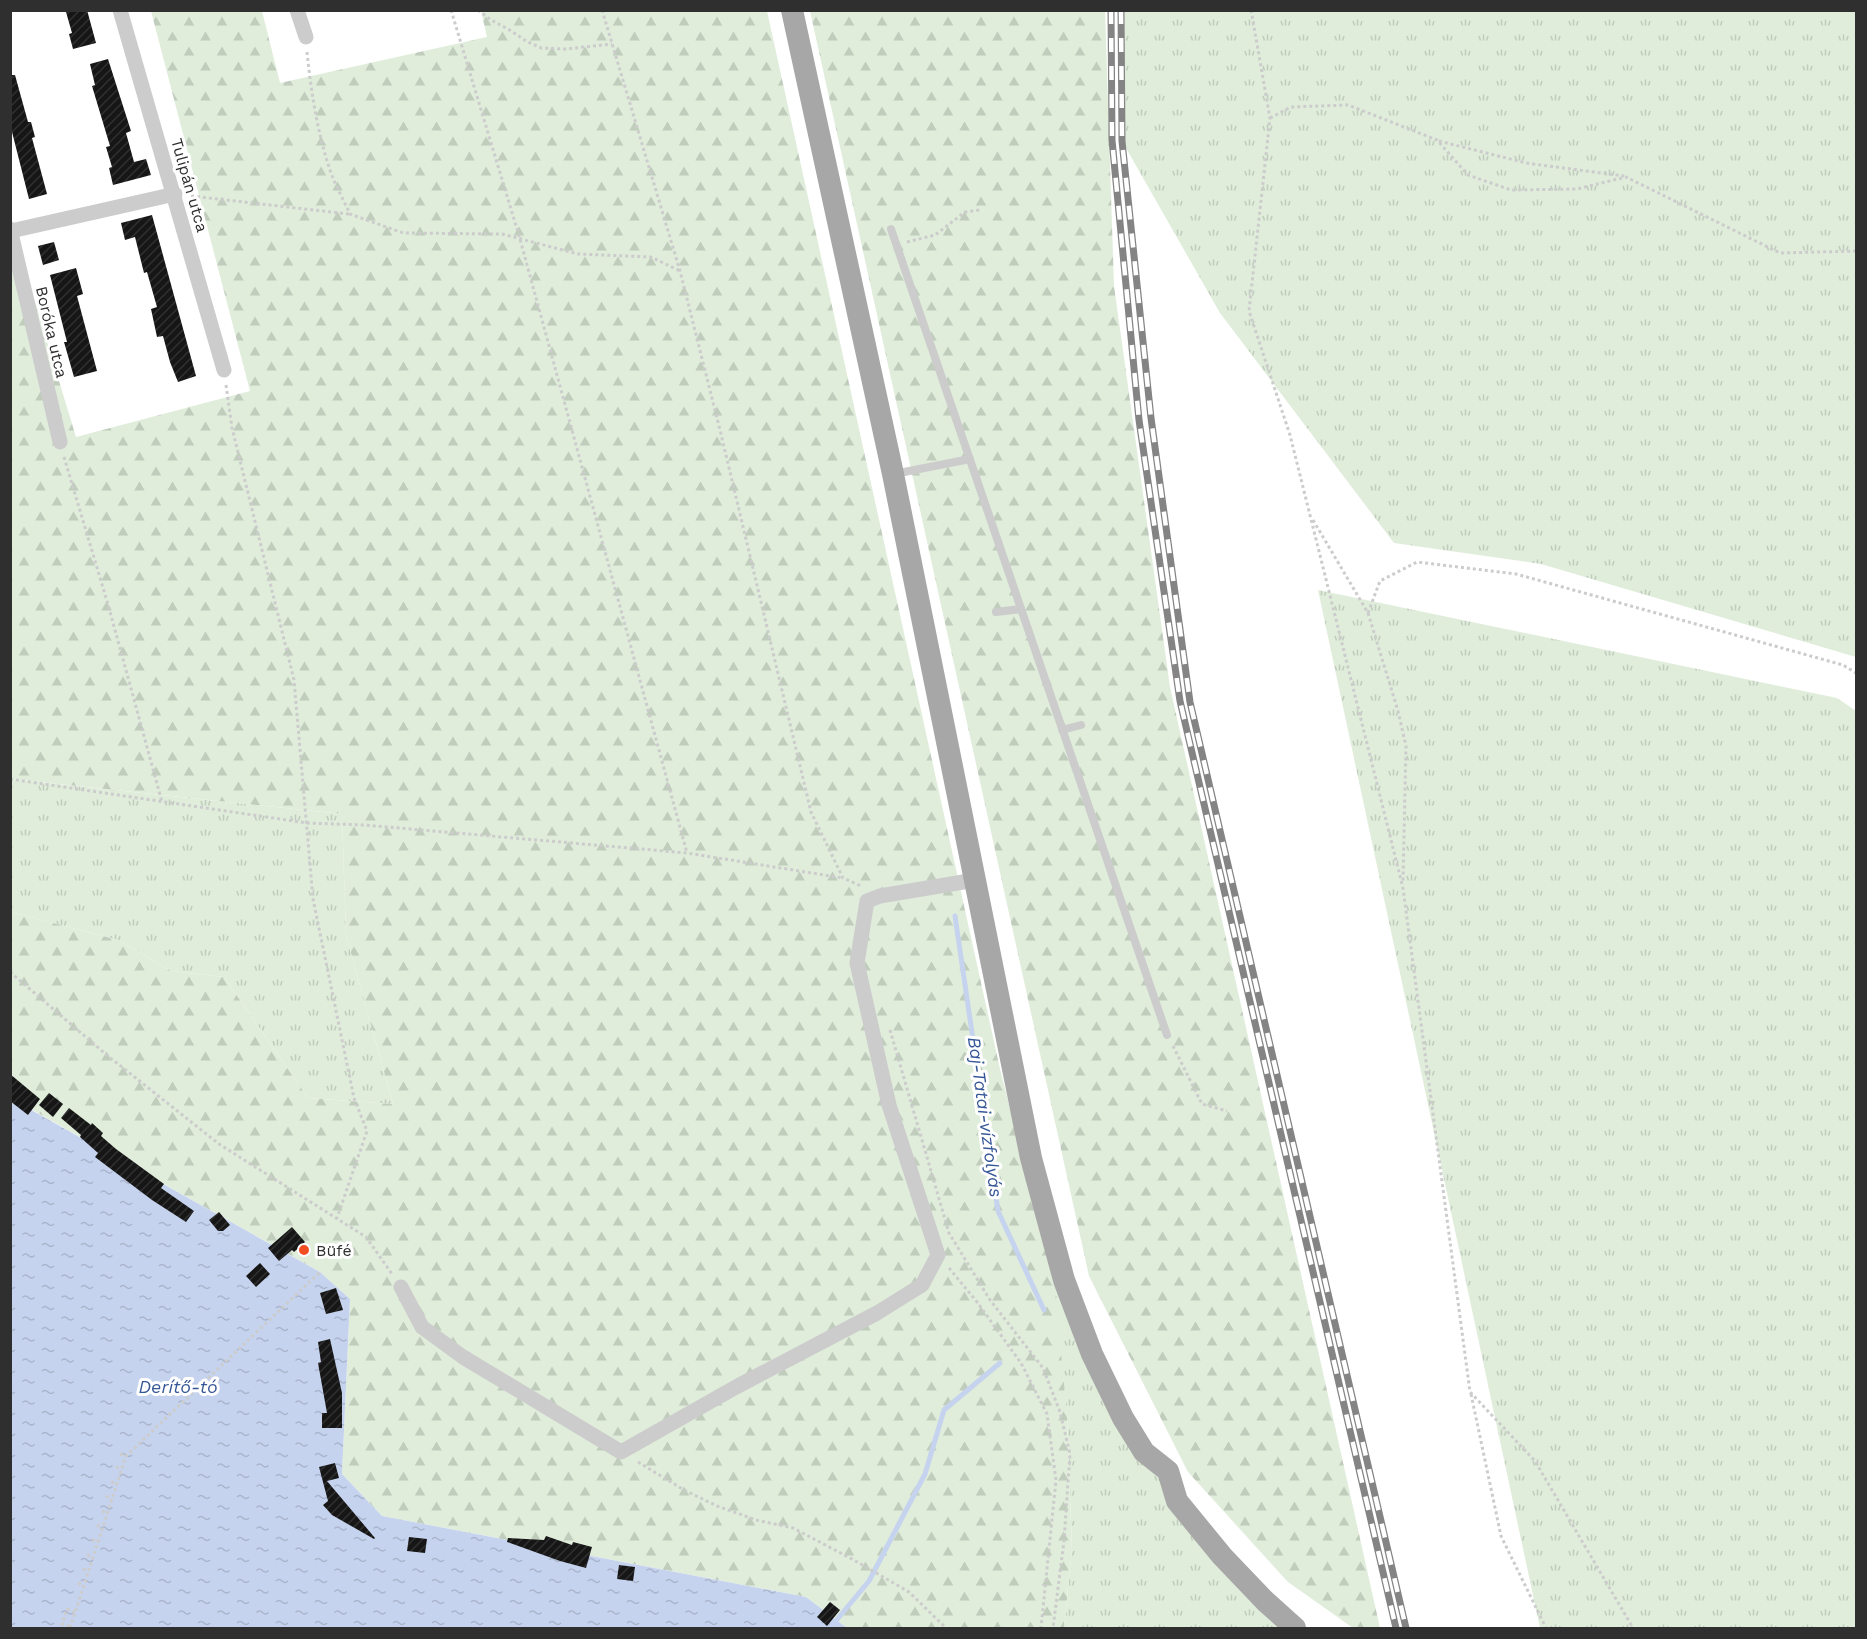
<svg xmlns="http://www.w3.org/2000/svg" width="1867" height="1639" font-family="'Work Sans',sans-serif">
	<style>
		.grass { fill: url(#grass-tufts) }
		.forest { fill: url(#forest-firs) }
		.water { fill: url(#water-ripples) }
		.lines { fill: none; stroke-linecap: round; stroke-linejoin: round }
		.stream { stroke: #c6d3ee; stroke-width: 5 }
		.building { fill: url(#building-hatch) }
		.path { stroke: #ccc; stroke-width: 3; stroke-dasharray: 3 3; stroke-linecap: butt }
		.lane { stroke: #ccc; stroke-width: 8 }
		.street { stroke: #ccc; stroke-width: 15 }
		.primary { stroke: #a7a7a7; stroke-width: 22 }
		.rail-casing { stroke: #848484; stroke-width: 7 }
		.rail { stroke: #fff; stroke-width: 4.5; stroke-dasharray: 14; stroke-linecap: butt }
		.poi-dot { fill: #f24e24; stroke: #fff; stroke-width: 2 }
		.labels { text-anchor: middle; stroke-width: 6; stroke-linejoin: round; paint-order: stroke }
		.street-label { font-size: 16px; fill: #2f2f2f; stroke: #fff }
		.poi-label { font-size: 16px; fill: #2f2f2f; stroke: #fff; text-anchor: start }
		.water-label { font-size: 18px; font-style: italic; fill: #365797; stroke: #fff }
	</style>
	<defs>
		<pattern id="grass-tufts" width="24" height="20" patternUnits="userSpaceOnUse" patternTransform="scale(1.5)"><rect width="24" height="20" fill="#e0eddb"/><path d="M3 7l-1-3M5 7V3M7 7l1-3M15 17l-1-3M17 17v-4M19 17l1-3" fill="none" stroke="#c0ccbc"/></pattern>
		<pattern id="forest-firs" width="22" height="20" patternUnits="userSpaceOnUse" patternTransform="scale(1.5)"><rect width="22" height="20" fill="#e0eddb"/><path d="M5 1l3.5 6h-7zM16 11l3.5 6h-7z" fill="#c0ccbc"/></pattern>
		<pattern id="water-ripples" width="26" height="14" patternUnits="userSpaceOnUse" patternTransform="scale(1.5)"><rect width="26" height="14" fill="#c6d3ee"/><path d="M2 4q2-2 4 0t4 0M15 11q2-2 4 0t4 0" fill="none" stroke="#aab5cc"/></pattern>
		<pattern id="building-hatch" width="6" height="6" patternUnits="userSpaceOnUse" patternTransform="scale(1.5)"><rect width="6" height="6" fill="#161616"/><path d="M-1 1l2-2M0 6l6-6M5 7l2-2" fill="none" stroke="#303030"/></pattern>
	</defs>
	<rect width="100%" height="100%" fill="#fff"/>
	<g class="grass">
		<polygon points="1121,11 1856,11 1856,657 1541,564 1394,543 1220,313 1122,141"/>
		<polygon points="1318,590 1837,698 1856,711 1856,1628 1540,1628"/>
		<polygon points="10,779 342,814 346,935 393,1104 308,1098 224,977 171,971 118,940 11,912"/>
		<polygon points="1064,1280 1177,1501 1295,1628 1064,1628 1072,1549 1067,1415 1053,1285"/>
	</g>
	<g class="forest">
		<polygon points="151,11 262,11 280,83 487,37 481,11 767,11 1000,1069 1054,1281 1067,1415 1072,1549 1064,1628 847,1628 806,1597 382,1516 342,1474 350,1299 320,1272 11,1098 11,912 118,940 171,971 224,977 308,1098 393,1104 346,935 342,814 11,779 10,219 76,437 250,391"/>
		<polygon points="810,11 1105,11 1114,286 1170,687 1380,1628 1353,1628 1288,1582 1188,1472 1089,1276"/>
	</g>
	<polygon class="water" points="10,1098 320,1272 350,1299 342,1474 382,1516 806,1597 847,1628 11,1628"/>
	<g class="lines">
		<g class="stream">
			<polyline points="955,916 998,1211 1044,1310"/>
			<polyline points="830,1628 869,1581 925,1474 944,1410 1000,1363"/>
		</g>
	</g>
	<g class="building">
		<polygon points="73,10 87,10 96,43 73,49 69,34 72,33 66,12"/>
		<polygon points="108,59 131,131 126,133 134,162 146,159 151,175 113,185 109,168 112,167 106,147 110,146 92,86 95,85 90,64"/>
		<polygon points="10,75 15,75 28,122 31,122 35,137 32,138 47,194 29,199 10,124"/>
		<polygon points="152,215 196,376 178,382 170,362 163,336 157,337 151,309 157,307 147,272 144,273 135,237 125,240 121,223"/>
		<polygon points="54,242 59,260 43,265 38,246"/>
		<polygon points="76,268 83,294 77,296 97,371 74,377 64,342 67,342 50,275"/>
		<polygon points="10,1074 40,1099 28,1115 10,1101"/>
		<polygon points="49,1093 63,1104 53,1117 39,1105"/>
		<polygon points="69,1108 91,1125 92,1123 103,1133 101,1136 116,1149 164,1184 161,1188 194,1211 186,1222 152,1200 95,1157 98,1153 80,1137 81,1135 61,1118"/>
		<polygon points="219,1212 230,1225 223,1231 218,1231 209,1220"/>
		<polygon points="292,1227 305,1242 294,1252 292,1250 279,1261 268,1248"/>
		<polygon points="260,1263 270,1274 256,1287 246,1276"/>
		<polygon points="336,1288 343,1310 326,1314 320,1293"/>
		<polygon points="330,1339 342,1393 342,1428 322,1428 322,1413 327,1413 318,1363 321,1362 318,1342"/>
		<polygon points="335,1463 339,1478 327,1481 375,1538 374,1539 332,1515 323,1505 328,1501 319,1467"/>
		<polygon points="546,1536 572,1545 573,1542 592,1547 586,1568 560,1561 507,1542 508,1538 544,1540"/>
		<polygon points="409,1537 427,1539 425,1553 407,1551"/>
		<polygon points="619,1565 635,1567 633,1581 617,1579"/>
		<polygon points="830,1602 840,1610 827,1626 817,1617"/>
	</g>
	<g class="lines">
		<g class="path">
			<polyline points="451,10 520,239 687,853"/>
			<polyline points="478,10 491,20 508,29 526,41 541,48 566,49 612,44"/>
			<polyline points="602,10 680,271 720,430 811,812 843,878 861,886"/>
			<polyline points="1251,10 1270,118 1249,311 1290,435 1403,888 1470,1392 1535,1461 1633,1628"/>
			<path d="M307 52C311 91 317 130 329 167 334 183 343 199 350 214L403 233 502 234 578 254 651 257 680 271"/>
			<polyline points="1270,118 1291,107 1348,105 1437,140 1468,175 1511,190 1577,189 1626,177 1780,253 1856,251"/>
			<polyline points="1439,141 1526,163 1624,176"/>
			<polyline points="191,196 349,214"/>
			<polyline points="907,242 935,235 965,212 980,210"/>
			<polyline points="226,385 232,428 294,680 313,899 354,1098 367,1131 337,1218"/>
			<polyline points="64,457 109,608 162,802"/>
			<polyline points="1313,520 1368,613 1398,711 1406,746 1403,883"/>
			<polyline points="1368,613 1380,581 1417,562 1516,574 1843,665 1856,673"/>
			<polyline points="10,779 307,823 364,825 687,853 843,878"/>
			<polyline points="10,972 108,1056 219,1144 366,1237 392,1274"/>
			<polyline points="890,1030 949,1233 990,1300 1043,1368 1060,1412 1070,1454 1064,1541 1053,1628"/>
			<polyline points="1173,1046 1202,1104 1227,1111"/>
			<polyline points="949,1268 977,1302 1021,1363 1047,1414 1056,1480 1041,1628"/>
			<polyline points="1471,1394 1501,1536 1546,1628"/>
			<polyline points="120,1454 126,1456"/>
			<polyline points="638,1462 684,1490 717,1506 756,1520 793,1528 852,1559 909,1592 946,1628"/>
			<polyline points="116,1467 122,1469"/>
			<polyline points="111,1482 117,1484"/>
			<polyline points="106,1496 112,1499"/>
			<polyline points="102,1511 108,1514"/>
			<polyline points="97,1525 103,1528"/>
			<polyline points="92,1540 98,1542"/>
			<polyline points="87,1555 93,1557"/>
			<polyline points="83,1569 89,1571"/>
			<polyline points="78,1583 84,1586"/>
			<polyline points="70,1626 62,1624 67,1609 75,1612"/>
			<polyline points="70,1628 126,1456 320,1272"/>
		</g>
		<g class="lane">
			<polyline points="891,229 1167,1035"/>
			<polyline points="894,474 970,459"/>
			<polyline points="996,612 1021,609"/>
			<polyline points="1062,730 1081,725"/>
		</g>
		<g class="street">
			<polyline points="120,10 224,370"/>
			<polyline points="297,10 306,37"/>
			<polyline points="10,229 60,442"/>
			<polyline points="11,231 175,194"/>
			<polyline points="401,1287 422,1327 463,1357 621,1452 736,1387 877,1313 922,1285 938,1255 889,1105 857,963 867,901 880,896 975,880"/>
		</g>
		<polyline class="primary" points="792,10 893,474 1031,1158 1064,1280 1092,1354 1123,1418 1144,1452 1168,1471 1177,1501 1222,1556 1265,1601 1295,1628"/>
		<defs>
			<g id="rail">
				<polyline points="1111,10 1112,140 1139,420 1180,701 1396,1628"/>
				<polyline points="1121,10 1122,141 1151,418 1190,702 1406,1628"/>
			</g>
		</defs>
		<use href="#rail" class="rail-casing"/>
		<use href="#rail" class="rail"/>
	</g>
	<circle class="poi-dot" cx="304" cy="1250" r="6"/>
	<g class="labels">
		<g class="street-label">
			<text transform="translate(190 185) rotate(74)" y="6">Tulipán utca</text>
			<text transform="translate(52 332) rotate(77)" y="6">Boróka utca</text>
		</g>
		<g class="poi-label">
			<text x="316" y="1256">Büfé</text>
		</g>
		<g class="water-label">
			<text transform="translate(985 1117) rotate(82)" y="6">Baj-Tatai-vízfolyás</text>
			<text x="178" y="1393">Derítő-tó</text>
		</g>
	</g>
	<rect width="1867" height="1639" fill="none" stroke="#2f2f2f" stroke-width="24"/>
</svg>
